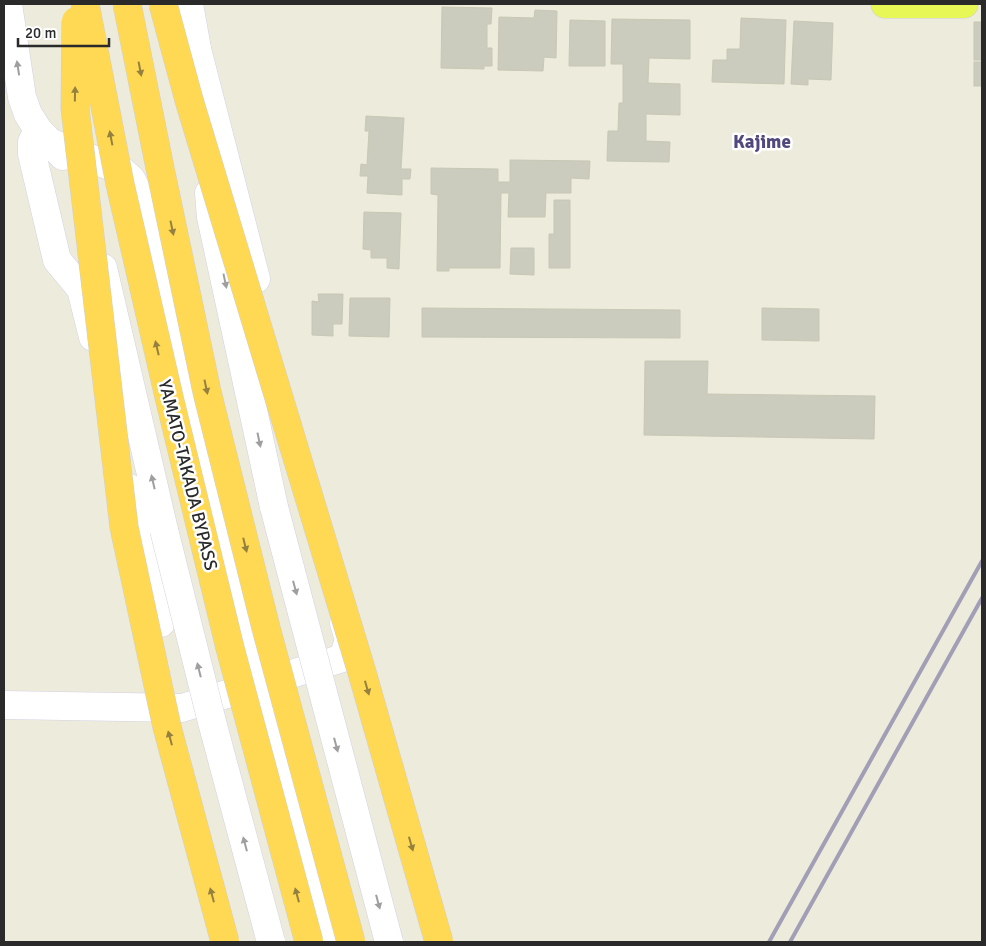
<svg xmlns="http://www.w3.org/2000/svg" width="986" height="946" font-family="Signika,sans-serif">
	<style>
		.building { fill: #cbcbbe; stroke: #c8c8b5 }
		.lines { fill: none; stroke-linecap: round; stroke-linejoin: round }
		.minor-casing { stroke: #d3d1e4; stroke-width: 29 }
		.major-casing { stroke: #d0d0d0; stroke-width: 29 }
		.minor { stroke: #fff; stroke-width: 28 }
		.major { stroke: #e6f756; stroke-width: 28 }
		.rail { stroke: #a29eb6; stroke-width: 4 }
		.minor-bridge-casing { stroke: #d3d1e4; stroke-width: 29; stroke-linecap: butt }
		.highway-bridge-casing { stroke: #d0d0d0; stroke-width: 29; stroke-linecap: butt }
		.minor-bridge { stroke: #fff; stroke-width: 28 }
		.highway-bridge { stroke: #ffd854; stroke-width: 28 }
		.oneway { fill: #9f9f9f }
		.oneway2 { fill: #94813f }
		.labels { text-anchor: middle; stroke-width: 5; stroke-linejoin: round; paint-order: stroke }
		.street-label { font-size: 18px; fill: #2a2a2a; stroke: #fff }
		.neighbourhood-label { font-size: 19px; font-weight: bold; fill: #51487d; stroke: #fff }
	</style>
	<rect width="100%" height="100%" fill="#edebdb"/>
	<g class="building">
		<polygon points="442,7 492,8 491,24 487,24 487,48 492,48 492,66 484,66 484,69 441,68"/>
		<polygon points="535,10 557,11 556,58 544,57 543,71 498,70 499,17 534,18"/>
		<polygon points="741,18 786,20 784,84 712,82 713,60 727,60 727,49 740,49"/>
		<polygon points="612,19 690,20 690,59 649,58 648,83 680,84 680,115 646,114 646,141 670,142 669,162 607,161 608,131 618,131 619,103 623,103 623,64 611,64"/>
		<polygon points="570,20 605,21 605,66 569,66"/>
		<polygon points="794,21 833,23 831,80 808,79 808,85 791,84"/>
		<rect x="974" y="22" width="8" height="38"/>
		<rect x="974" y="62" width="8" height="24"/>
		<polygon points="366,116 404,118 401,169 411,169 410,179 402,179 402,195 367,193 368,176 360,176 361,164 367,165 369,131 365,131"/>
		<polygon points="510,160 590,161 589,179 571,178 571,193 546,193 545,217 508,217 509,193 501,193 500,268 449,268 449,271 437,271 438,195 431,194 431,168 498,169 498,182 510,182"/>
		<polygon points="554,200 570,200 570,268 549,268 549,234 554,234"/>
		<polygon points="364,212 401,213 399,269 387,268 387,258 371,258 371,250 363,249"/>
		<polygon points="511,248 534,248 534,275 510,274"/>
		<polygon points="318,294 343,294 342,324 333,324 333,336 312,335 312,301 319,302"/>
		<polygon points="350,298 390,298 389,337 349,336"/>
		<polygon points="422,308 680,310 680,338 422,337"/>
		<polygon points="762,308 819,309 819,341 762,340"/>
		<polygon points="645,361 708,361 707,394 875,396 874,439 644,435"/>
	</g>
	<g class="lines">
		<defs>
			<g id="minor">
				<polyline points="8,4 22,97 28,114 38,130 63,156"/>
				<polyline points="189,4 197,49 198,68"/>
				<polyline points="197,49 256,279"/>
				<polyline points="38,130 32,142 32,154 57,260 81,289 93,337"/>
				<polyline points="52,143 122,171 131,179 138,192 144,211 220,539 258,685 328,942"/>
				<polyline points="209,193 211,217 274,507"/>
				<polyline points="103,268 164,530"/>
				<polyline points="129,488 161,623"/>
				<polyline points="4,705 182,708 343,658 349,640 344,623"/>
			</g>
			<polyline id="major" points="885,4 964,4"/>
		</defs>
		<use href="#minor" class="minor-casing"/>
		<use href="#major" class="major-casing"/>
		<use href="#minor" class="minor"/>
		<use href="#major" class="major"/>
		<g class="rail">
			<polyline points="769,942 982,561"/>
			<polyline points="790,942 982,598"/>
		</g>
		<defs>
			<g id="minor-bridge">
				<polyline points="274,507 389,942"/>
				<polyline points="164,530 212,722 271,942"/>
			</g>
			<g id="highway-bridge">
				<polyline points="85,4 120,184 169,397 230,648 309,942"/>
				<polyline points="127,4 160,168 207,392 266,628 351,942"/>
				<polyline points="163,4 189,100 361,669 439,942"/>
				<polyline points="76,21 75,108 124,527 167,727 225,942"/>
			</g>
		</defs>
		<use href="#minor-bridge" class="minor-bridge-casing"/>
		<use href="#highway-bridge" class="highway-bridge-casing"/>
		<use href="#minor-bridge" class="minor-bridge"/>
		<use href="#highway-bridge" class="highway-bridge"/>
	</g>
	<defs><path id="oneway-solid" d="M-6-.8H1V-3.2L6.5 0L1 3.2V.8H-6Z" transform="scale(1.25)"/></defs>
	<g class="oneway">
		<use href="#oneway-solid" transform="translate(18 68) rotate(-99)"/>
		<use href="#oneway-solid" transform="translate(225 281) rotate(78)"/>
		<use href="#oneway-solid" transform="translate(259 440) rotate(78)"/>
		<use href="#oneway-solid" transform="translate(153 482) rotate(-103)"/>
		<use href="#oneway-solid" transform="translate(295 588) rotate(75)"/>
		<use href="#oneway-solid" transform="translate(199 670) rotate(-104)"/>
		<use href="#oneway-solid" transform="translate(336 745) rotate(75)"/>
		<use href="#oneway-solid" transform="translate(245 844) rotate(-105)"/>
		<use href="#oneway-solid" transform="translate(378 902) rotate(75)"/>
	</g>
	<g class="oneway2">
		<use href="#oneway-solid" transform="translate(140 69) rotate(79)"/>
		<use href="#oneway-solid" transform="translate(75 94) rotate(-89)"/>
		<use href="#oneway-solid" transform="translate(111 138) rotate(-101)"/>
		<use href="#oneway-solid" transform="translate(172 228) rotate(78)"/>
		<use href="#oneway-solid" transform="translate(157 348) rotate(-103)"/>
		<use href="#oneway-solid" transform="translate(206 387) rotate(78)"/>
		<use href="#oneway-solid" transform="translate(245 545) rotate(76)"/>
		<use href="#oneway-solid" transform="translate(367 688) rotate(74)"/>
		<use href="#oneway-solid" transform="translate(170 738) rotate(-105)"/>
		<use href="#oneway-solid" transform="translate(411 844) rotate(74)"/>
		<use href="#oneway-solid" transform="translate(212 895) rotate(-105)"/>
		<use href="#oneway-solid" transform="translate(297 895) rotate(-105)"/>
	</g>
	<g class="labels">
		<g class="street-label">
			<text transform="translate(188 475) rotate(76)" y="6">YAMATO-TAKADA BYPASS</text>
		</g>
		<g class="neighbourhood-label">
			<text x="762" y="148">Kajime</text>
		</g>
	</g>
	<rect width="986" height="946" fill="none" stroke="#2a2a2a" stroke-width="10"/>
	<path d="M18 38v8h91v-8" fill="none" stroke="#2a2a2a" stroke-width="2.5"/>
	<text x="25" y="38" font-size="15" fill="#2a2a2a" stroke="#ffffff" stroke-width="4" paint-order="stroke">20 m</text>
</svg>
